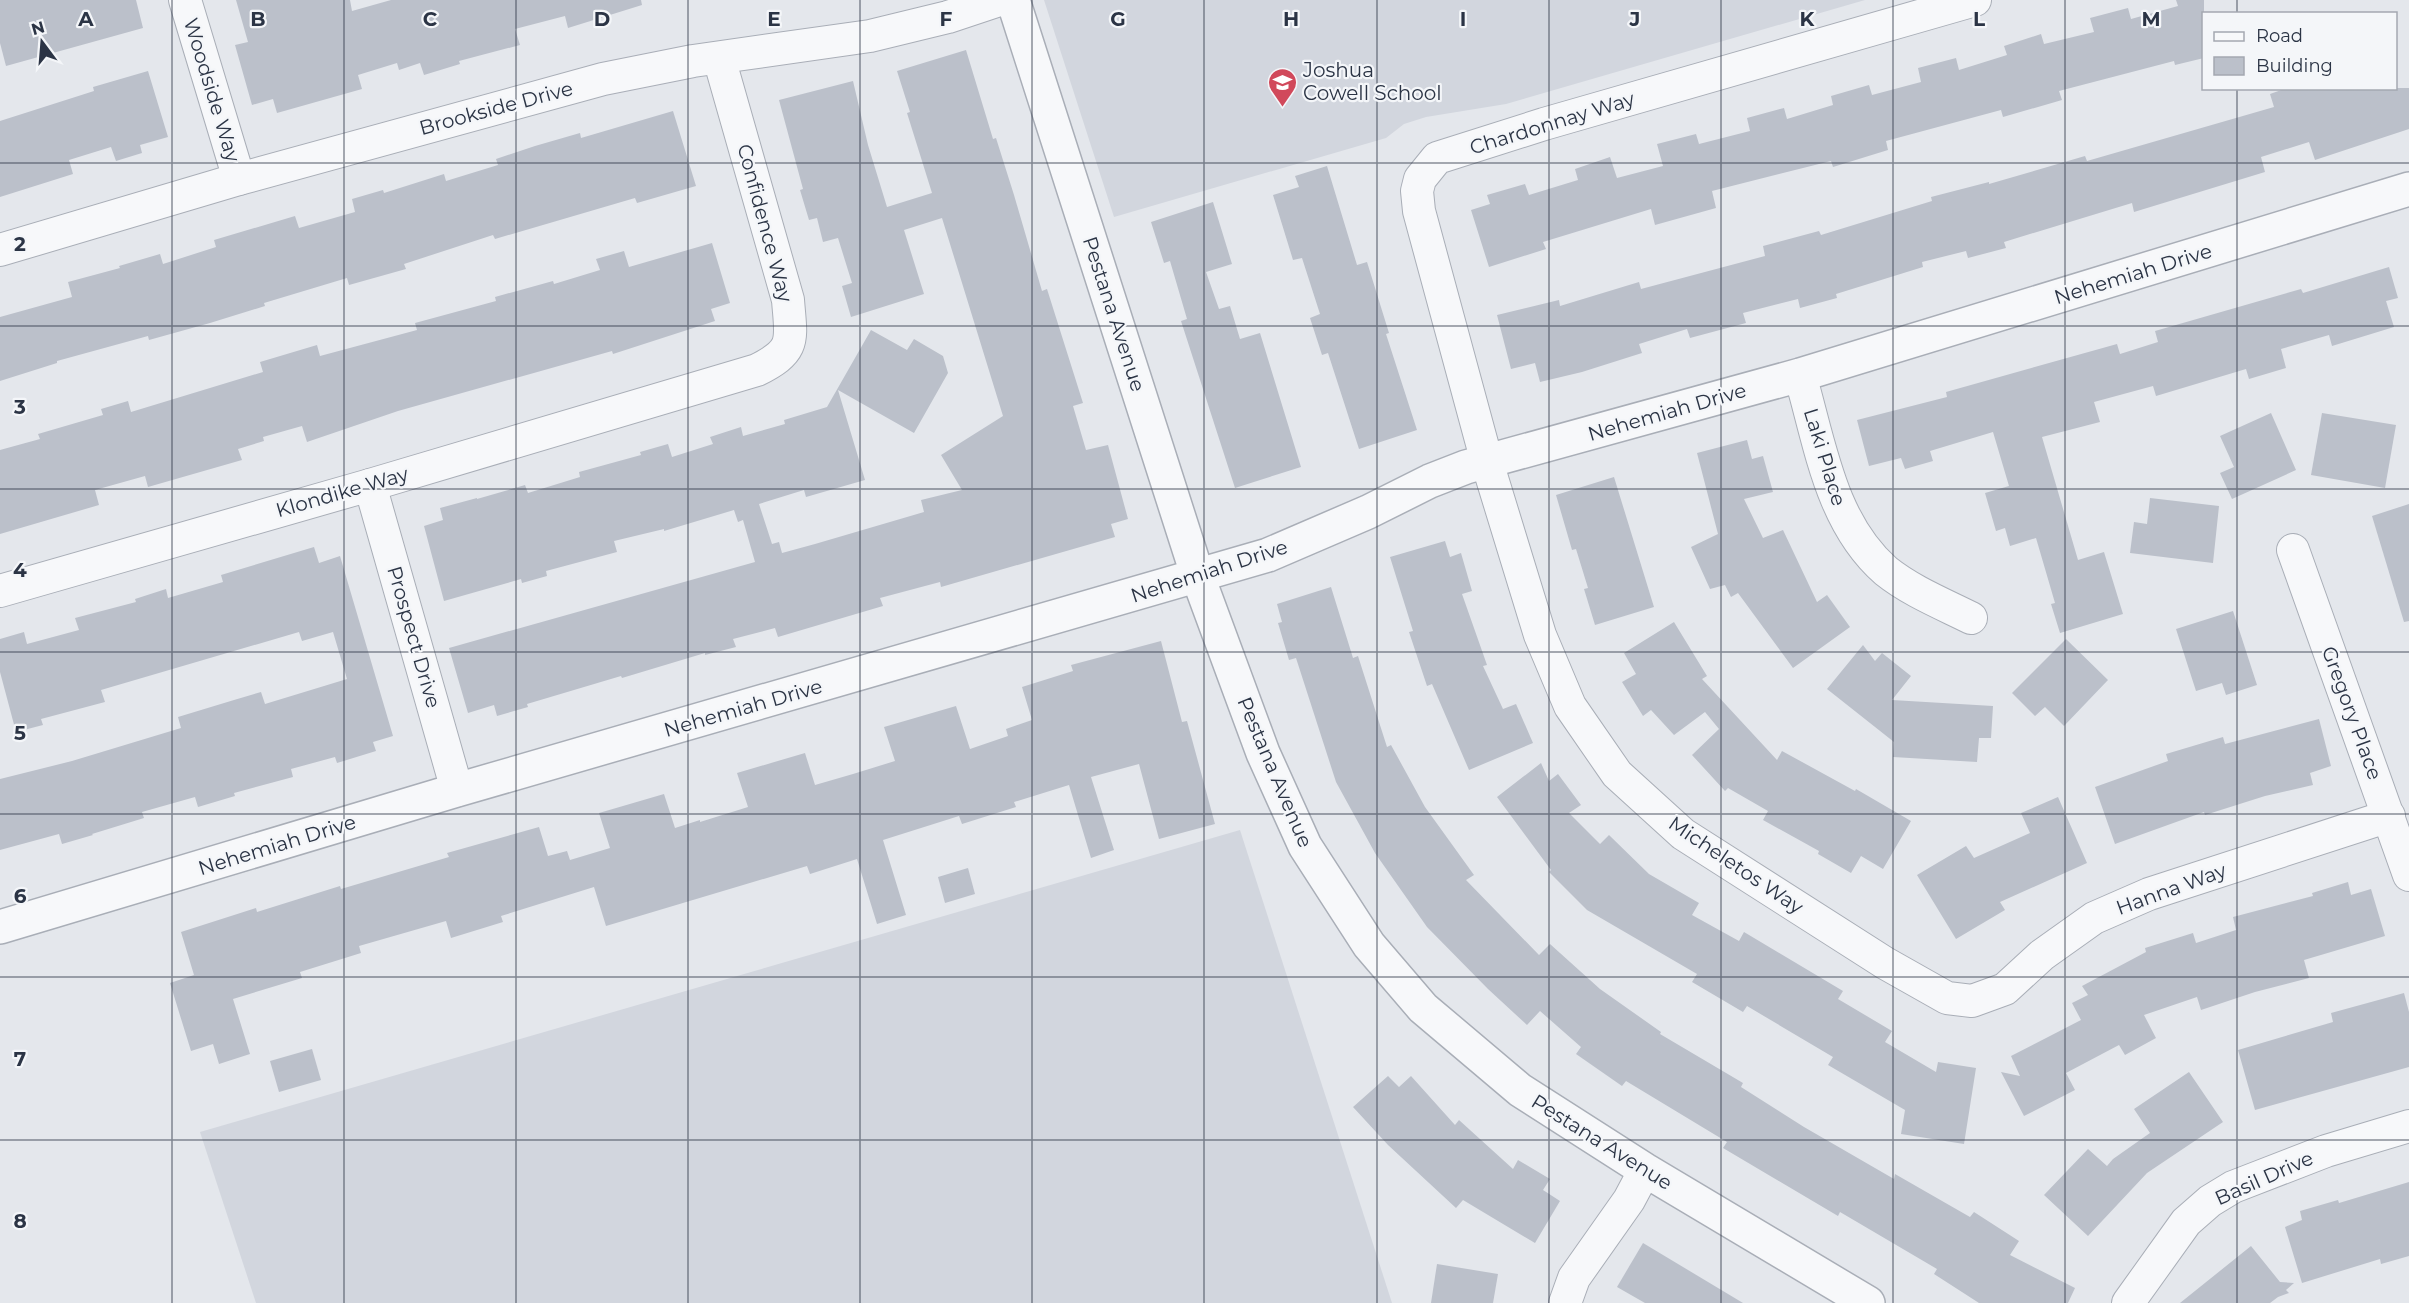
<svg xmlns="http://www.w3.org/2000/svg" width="2409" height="1303" font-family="Montserrat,sans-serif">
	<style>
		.built { fill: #d2d6de }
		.building { fill: #bbc0ca }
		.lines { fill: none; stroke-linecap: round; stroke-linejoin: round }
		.minor-casing { stroke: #a9aeb7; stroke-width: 34 }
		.tertiary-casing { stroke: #a9aeb7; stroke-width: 36 }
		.minor { stroke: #f7f8fa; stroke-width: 32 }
		.tertiary { stroke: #f7f8fa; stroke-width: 33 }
		.grid { fill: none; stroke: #2b3445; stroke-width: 1.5; stroke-opacity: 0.55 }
		.labels { text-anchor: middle; stroke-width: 4.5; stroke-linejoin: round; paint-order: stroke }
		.poi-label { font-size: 20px; fill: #2b3445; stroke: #f4f6f9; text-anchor: start }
		.street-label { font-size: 20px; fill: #2b3445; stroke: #f4f6f9 }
		.grid-label { font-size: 20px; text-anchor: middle; font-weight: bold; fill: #2b3445; stroke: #f4f6f9; stroke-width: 4.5; stroke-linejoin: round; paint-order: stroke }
	</style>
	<rect width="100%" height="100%" fill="#e4e7ec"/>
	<g class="built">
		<polygon points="1044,0 1865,0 1506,104 1426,117 1404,124 1386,138 1114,217"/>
		<polygon points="1240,830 1392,1303 256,1303 200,1132"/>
	</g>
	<g class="building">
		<polygon points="0,0 136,0 143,28 6,66 0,43"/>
		<polygon points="236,0 350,0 352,11 391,0 641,0 642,5 568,28 565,16 515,29 520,45 459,61 460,64 424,75 420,63 399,70 397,63 358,75 362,89 277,113 273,99 252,105 235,45 248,42"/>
		<polygon points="2176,0 2204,0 2204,58 2175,65 2174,61 2059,91 2062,100 2003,117 2001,110 1886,141 1888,150 1833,167 1831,161 1712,191 1716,208 1655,225 1651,209 1543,242 1546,249 1489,267 1471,210 1490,204 1487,195 1525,184 1529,195 1578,180 1575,169 1610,157 1617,178 1663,166 1657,144 1696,134 1699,144 1750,131 1747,118 1784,108 1787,119 1833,105 1831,96 1869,85 1872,95 1921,82 1918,68 1956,58 1959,70 2007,55 2004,46 2041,34 2044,44 2094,32 2090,18 2128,8 2131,19 2178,6"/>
		<polygon points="966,50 993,139 996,138 1014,195 1042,291 1047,289 1083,403 1073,406 1086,450 1108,445 1128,519 1111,524 1115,537 941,587 940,582 880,598 883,606 778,637 775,628 733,639 736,647 705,655 705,653 622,678 621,676 527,704 528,707 497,716 494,705 468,713 449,648 755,562 743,520 738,522 734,510 664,531 664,529 614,541 617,552 546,571 547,576 522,583 521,579 444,601 424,526 443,520 440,508 477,498 477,499 525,485 528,493 580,477 579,472 641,455 640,452 668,444 672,457 713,444 710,437 741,427 743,436 785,424 784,420 827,407 871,330 907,350 914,339 943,356 948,373 914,433 838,390 865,480 806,497 804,490 759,504 772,544 779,542 782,553 815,544 924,512 921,500 962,490 941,455 1003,416 942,218 904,230 924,294 851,317 842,286 852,283 838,238 823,242 817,218 809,220 800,190 803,189 779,100 853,81 868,145 887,207 932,193 907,113 910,112 897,71"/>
		<polygon points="148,71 168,137 140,145 142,153 116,161 111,147 69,160 73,174 0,197 0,121 94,91 93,87"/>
		<polygon points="2287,88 2409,88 2409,129 2315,160 2309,142 2261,157 2265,172 2134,212 2132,203 2004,242 2006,248 1968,258 1966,251 1922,262 1923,267 1836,294 1837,298 1800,308 1798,299 1743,313 1746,323 1690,338 1687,329 1639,344 1642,353 1582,372 1540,382 1535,363 1511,369 1497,315 1559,300 1560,306 1639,282 1641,289 1765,256 1763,246 1819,231 1821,235 1932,201 1931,197 1989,182 1989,184 2085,156 2087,161 2274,107 2270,94"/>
		<polygon points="673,111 696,186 637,203 635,198 495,239 493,235 404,264 406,269 349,285 347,278 264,303 265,306 210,323 149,340 148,336 57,361 57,363 0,381 0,317 72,297 68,282 120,268 119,266 160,254 163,264 216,247 214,240 295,216 299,228 355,212 352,199 383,190 384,193 444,174 446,181 498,165 496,159 535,146 580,133 581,138"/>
		<polygon points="1327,166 1357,265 1367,262 1389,333 1386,334 1417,430 1359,449 1328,353 1322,355 1310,318 1320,314 1302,258 1293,260 1273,195 1299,187 1295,176"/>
		<polygon points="1213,202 1232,264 1206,272 1219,309 1230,306 1240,339 1260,333 1301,467 1235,488 1181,321 1187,319 1170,261 1164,263 1151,222"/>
		<polygon points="712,243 730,303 711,309 715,321 613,354 612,351 398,411 307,442 302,426 263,437 264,441 238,449 242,460 148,487 145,476 95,490 99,505 0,534 0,450 40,439 38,434 103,415 101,409 128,401 131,412 263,372 260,362 317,345 320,356 417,330 415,323 496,301 495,297 553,281 554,284 600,270 596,259 624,251 629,267"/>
		<polygon points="2389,267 2398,298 2386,301 2394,327 2332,346 2329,335 2281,349 2286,368 2249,379 2246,369 2156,396 2153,386 2094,402 2100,422 2042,437 2078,560 2104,552 2123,614 2060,633 2051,604 2055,603 2036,538 2010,546 2005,528 1996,531 1985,493 2009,486 1993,432 1930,451 1933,461 1905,469 1901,458 1869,466 1857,420 1947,397 1946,392 2117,344 2120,354 2158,342 2155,331 2301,289 2303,293"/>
		<polygon points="2271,413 2296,470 2232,499 2220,473 2234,467 2220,436"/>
		<polygon points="2322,413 2396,425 2385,488 2311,475"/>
		<polygon points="1747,440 1752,459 1763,456 1773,492 1744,499 1763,538 1783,530 1817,602 1827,595 1850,627 1793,668 1738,593 1731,597 1725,585 1710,589 1691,547 1718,534 1697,453"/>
		<polygon points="1614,477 1654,607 1595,625 1584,589 1588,588 1576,549 1572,550 1556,495"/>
		<polygon points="2150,498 2219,506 2213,563 2130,553 2134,522 2147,524"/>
		<polygon points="2409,504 2409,621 2404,622 2372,516"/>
		<polygon points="1445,541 1450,557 1461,553 1472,591 1462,594 1487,665 1483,666 1503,709 1516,704 1533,743 1469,770 1432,684 1427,686 1409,632 1413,631 1390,557"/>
		<polygon points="314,547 319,563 340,556 393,736 373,742 376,751 337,763 335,757 291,769 293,777 234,793 235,796 198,807 195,797 142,812 144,818 92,834 93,835 62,844 59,834 0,850 0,779 72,761 181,728 178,717 234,700 261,692 265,704 347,679 333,632 302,641 299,632 101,690 105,702 41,719 43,725 16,732 0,672 0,639 24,632 27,644 79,630 75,618 136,602 135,599 166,589 168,598 223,582 221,575"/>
		<polygon points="1331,587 1353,658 1358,656 1387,747 1391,745 1425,807 1474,875 1466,880 1539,955 1550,944 1600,989 1661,1032 1660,1034 1743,1083 1741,1087 1804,1127 1894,1179 1895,1174 1970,1217 1974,1212 2019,1241 2010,1255 2075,1288 2068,1303 1979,1303 1934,1274 1937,1269 1840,1212 1838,1216 1723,1148 1727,1142 1626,1081 1622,1086 1576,1054 1581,1047 1540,1011 1527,1025 1488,989 1427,927 1375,853 1336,782 1296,658 1289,660 1278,623 1282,622 1277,604"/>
		<polygon points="2233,611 2257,685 2226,695 2222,683 2196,691 2176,629"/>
		<polygon points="1674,622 1707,676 1702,679 1777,760 1782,751 1855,791 1856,789 1911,821 1883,869 1861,856 1851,873 1818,854 1819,851 1763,820 1768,811 1728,788 1725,791 1692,755 1719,729 1705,712 1674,735 1651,710 1643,716 1622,682 1636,674 1624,653"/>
		<polygon points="2066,639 2108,680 2064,726 2045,707 2035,716 2012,693"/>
		<polygon points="1161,641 1182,722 1187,721 1215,824 1159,839 1139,764 1091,777 1114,850 1091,858 1069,785 1014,802 1016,807 962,824 959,816 883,840 906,915 877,924 857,859 810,874 807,866 606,926 594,887 501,916 503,922 451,938 446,921 359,946 361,953 300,972 302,978 233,999 250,1054 219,1064 213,1044 191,1051 170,983 194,975 181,932 256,908 257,912 340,886 341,889 449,857 447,853 539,827 548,856 567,851 570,860 610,848 599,813 664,794 675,828 700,820 700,822 748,807 737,773 805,753 815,785 853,774 895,761 884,727 956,706 970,749 1008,736 1006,729 1032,720 1022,687 1073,671 1071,665"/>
		<polygon points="1863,645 1875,661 1882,653 1911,676 1892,700 1993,706 1991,738 1979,738 1977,762 1893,757 1894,742 1827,689"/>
		<polygon points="2319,719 2331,766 2310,773 2313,785 2265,796 2205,815 2204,812 2115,844 2095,787 2168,761 2166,754 2223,737 2225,744"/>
		<polygon points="1541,763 1549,781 1558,774 1581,805 1569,813 1600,844 1609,835 1649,874 1699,903 1692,915 1739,941 1744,932 1843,991 1838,999 1892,1031 1885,1042 1936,1072 1938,1062 1976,1068 1964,1144 1901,1134 1905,1110 1828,1065 1833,1057 1747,1006 1743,1012 1692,982 1697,974 1587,910 1549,872 1551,870 1497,797"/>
		<polygon points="2058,797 2087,863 2000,902 2005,910 1956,939 1917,875 1966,846 1974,858 2030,833 2021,813"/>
		<polygon points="968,868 975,894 945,903 938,877"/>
		<polygon points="2348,882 2351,895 2371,889 2385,936 2304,960 2309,978 2255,992 2201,1010 2197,997 2144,1015 2156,1038 2125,1055 2119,1045 2066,1073 2075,1090 2024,1116 2001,1072 2020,1076 2011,1056 2081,1020 2072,1003 2088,995 2082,986 2146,952 2145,948 2193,933 2196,943 2236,930 2233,917 2313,896 2312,893"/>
		<polygon points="2404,993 2409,1012 2409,1067 2255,1110 2238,1050 2333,1022 2331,1013"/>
		<polygon points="312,1049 321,1080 279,1092 270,1061"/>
		<polygon points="2189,1072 2223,1122 2147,1173 2088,1236 2044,1195 2088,1149 2107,1166 2113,1159 2150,1133 2134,1109"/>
		<polygon points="1388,1076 1399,1087 1411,1076 1455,1125 1459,1120 1513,1169 1518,1160 1550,1179 1543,1190 1560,1201 1535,1243 1463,1200 1456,1208 1388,1145 1353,1107"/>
		<polygon points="2409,1182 2409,1256 2381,1264 2380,1259 2302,1283 2285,1227 2302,1220 2300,1211 2338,1200 2339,1203"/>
		<polygon points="1643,1243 1743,1303 1645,1303 1617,1287"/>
		<polygon points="2251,1246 2280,1282 2294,1283 2286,1290 2289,1293 2278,1297 2270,1303 2180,1303"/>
		<polygon points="1437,1264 1498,1274 1493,1303 1431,1303"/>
	</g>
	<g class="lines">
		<defs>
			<g id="minor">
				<polyline points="185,0 239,179"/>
				<polyline points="1975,0 1544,124 1437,158 1420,179 1417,191 1419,211 1487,462 1540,635 1570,706 1617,774 1683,834 1885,963 1947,998 1972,1001 2005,989 2042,955 2094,918 2149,894 2389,816"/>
				<polyline points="0,250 239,179 603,79 693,61 870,36 948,17 999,0"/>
				<path d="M1800 375C1820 443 1830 522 1886 571 1911 591 1943 604 1971 618"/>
				<polyline points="370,485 457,790"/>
				<polyline points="2293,550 2409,875"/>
				<path d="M0 591 370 485 757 370C797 350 791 340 788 300L719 58"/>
				<polyline points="1565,1303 1574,1278 1629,1200 1645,1170"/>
				<polyline points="2128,1303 2186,1222 2210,1201 2233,1187 2326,1151 2409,1126"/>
			</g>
			<g id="tertiary">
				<polyline points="1013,0 1198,577 1263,753 1305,846 1369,945 1423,1008 1520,1090 1645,1170 1868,1303"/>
				<polyline points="0,927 457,790 1268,555 1368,512 1430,481 1466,467 1800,375 2409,189"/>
			</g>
		</defs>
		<use href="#minor" class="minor-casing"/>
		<use href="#tertiary" class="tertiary-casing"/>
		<use href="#minor" class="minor"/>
		<use href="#tertiary" class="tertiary"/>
	</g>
	<path class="grid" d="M172 0V1303M344 0V1303M516 0V1303M688 0V1303M860 0V1303M1032 0V1303M1204 0V1303M1377 0V1303M1549 0V1303M1721 0V1303M1893 0V1303M2065 0V1303M2237 0V14M2237 88V1303M0 163H2409M0 326H2409M0 489H2409M0 652H2409M0 814H2409M0 977H2409M0 1140H2409"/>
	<defs>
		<symbol id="school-pin" viewBox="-11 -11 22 30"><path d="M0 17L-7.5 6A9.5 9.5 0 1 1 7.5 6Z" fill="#d1495b" stroke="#f4f6f9"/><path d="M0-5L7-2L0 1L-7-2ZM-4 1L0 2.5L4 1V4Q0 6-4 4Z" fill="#fff"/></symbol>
	</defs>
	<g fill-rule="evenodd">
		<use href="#school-pin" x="1266" y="66" width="33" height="45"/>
	</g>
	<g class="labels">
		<g class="poi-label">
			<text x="1303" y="77">Joshua<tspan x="1303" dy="23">Cowell School</tspan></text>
		</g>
		<g class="street-label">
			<text transform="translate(212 90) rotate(73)" y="7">Woodside Way</text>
			<text transform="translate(496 108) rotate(-15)" y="7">Brookside Drive</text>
			<text transform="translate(1552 123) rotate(-17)" y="7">Chardonnay Way</text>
			<text transform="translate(765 223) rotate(75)" y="7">Confidence Way</text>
			<text transform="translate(2133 274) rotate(-17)" y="7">Nehemiah Drive</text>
			<text transform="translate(1114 314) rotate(72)" y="7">Pestana Avenue</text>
			<text transform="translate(1667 412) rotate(-16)" y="7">Nehemiah Drive</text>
			<text transform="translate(1825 457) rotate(73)" y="7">Laki Place</text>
			<text transform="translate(342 492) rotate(-16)" y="7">Klondike Way</text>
			<text transform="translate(1209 571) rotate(-18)" y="7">Nehemiah Drive</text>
			<text transform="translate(414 637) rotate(74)" y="7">Prospect Drive</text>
			<text transform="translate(743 708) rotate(-16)" y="7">Nehemiah Drive</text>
			<text transform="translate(2352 713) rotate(70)" y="7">Gregory Place</text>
			<text transform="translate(1275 772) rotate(67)" y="7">Pestana Avenue</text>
			<text transform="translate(277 845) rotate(-17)" y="7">Nehemiah Drive</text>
			<text transform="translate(1736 865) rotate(34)" y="7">Micheletos Way</text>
			<text transform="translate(2171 889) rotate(-20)" y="7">Hanna Way</text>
			<text transform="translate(1602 1142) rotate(32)" y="7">Pestana Avenue</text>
			<text transform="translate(2264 1178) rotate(-24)" y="7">Basil Drive</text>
		</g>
	</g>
	<g class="grid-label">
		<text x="86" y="26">A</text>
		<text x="258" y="26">B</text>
		<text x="430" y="26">C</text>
		<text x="602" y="26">D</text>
		<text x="774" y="26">E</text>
		<text x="946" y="26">F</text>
		<text x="1118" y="26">G</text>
		<text x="1291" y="26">H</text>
		<text x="1463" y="26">I</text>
		<text x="1635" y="26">J</text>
		<text x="1807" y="26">K</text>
		<text x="1979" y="26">L</text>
		<text x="2151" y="26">M</text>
		<text x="20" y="251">2</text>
		<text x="20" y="414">3</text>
		<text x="20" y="577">4</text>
		<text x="20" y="740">5</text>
		<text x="20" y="903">6</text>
		<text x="20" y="1066">7</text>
		<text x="20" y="1228">8</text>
	</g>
	<rect x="2202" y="12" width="195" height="78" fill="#f4f6f9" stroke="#a4a8b1" stroke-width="1.5"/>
	<rect x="2214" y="32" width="30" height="9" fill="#f7f8fa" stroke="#a4a8b1" stroke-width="1.5"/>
	<text x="2256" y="42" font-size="18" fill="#2b3445">Road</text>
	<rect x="2214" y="57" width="30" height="18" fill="#bbc0ca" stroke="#a4a8b1" stroke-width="1.5"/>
	<text x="2256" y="72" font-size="18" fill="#2b3445">Building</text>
	<g transform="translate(42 42) rotate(344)" stroke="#f4f6f9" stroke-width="4.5" paint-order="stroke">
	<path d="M0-4.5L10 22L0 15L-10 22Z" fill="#2b3445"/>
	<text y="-9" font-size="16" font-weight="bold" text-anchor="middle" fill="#2b3445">N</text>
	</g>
</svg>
